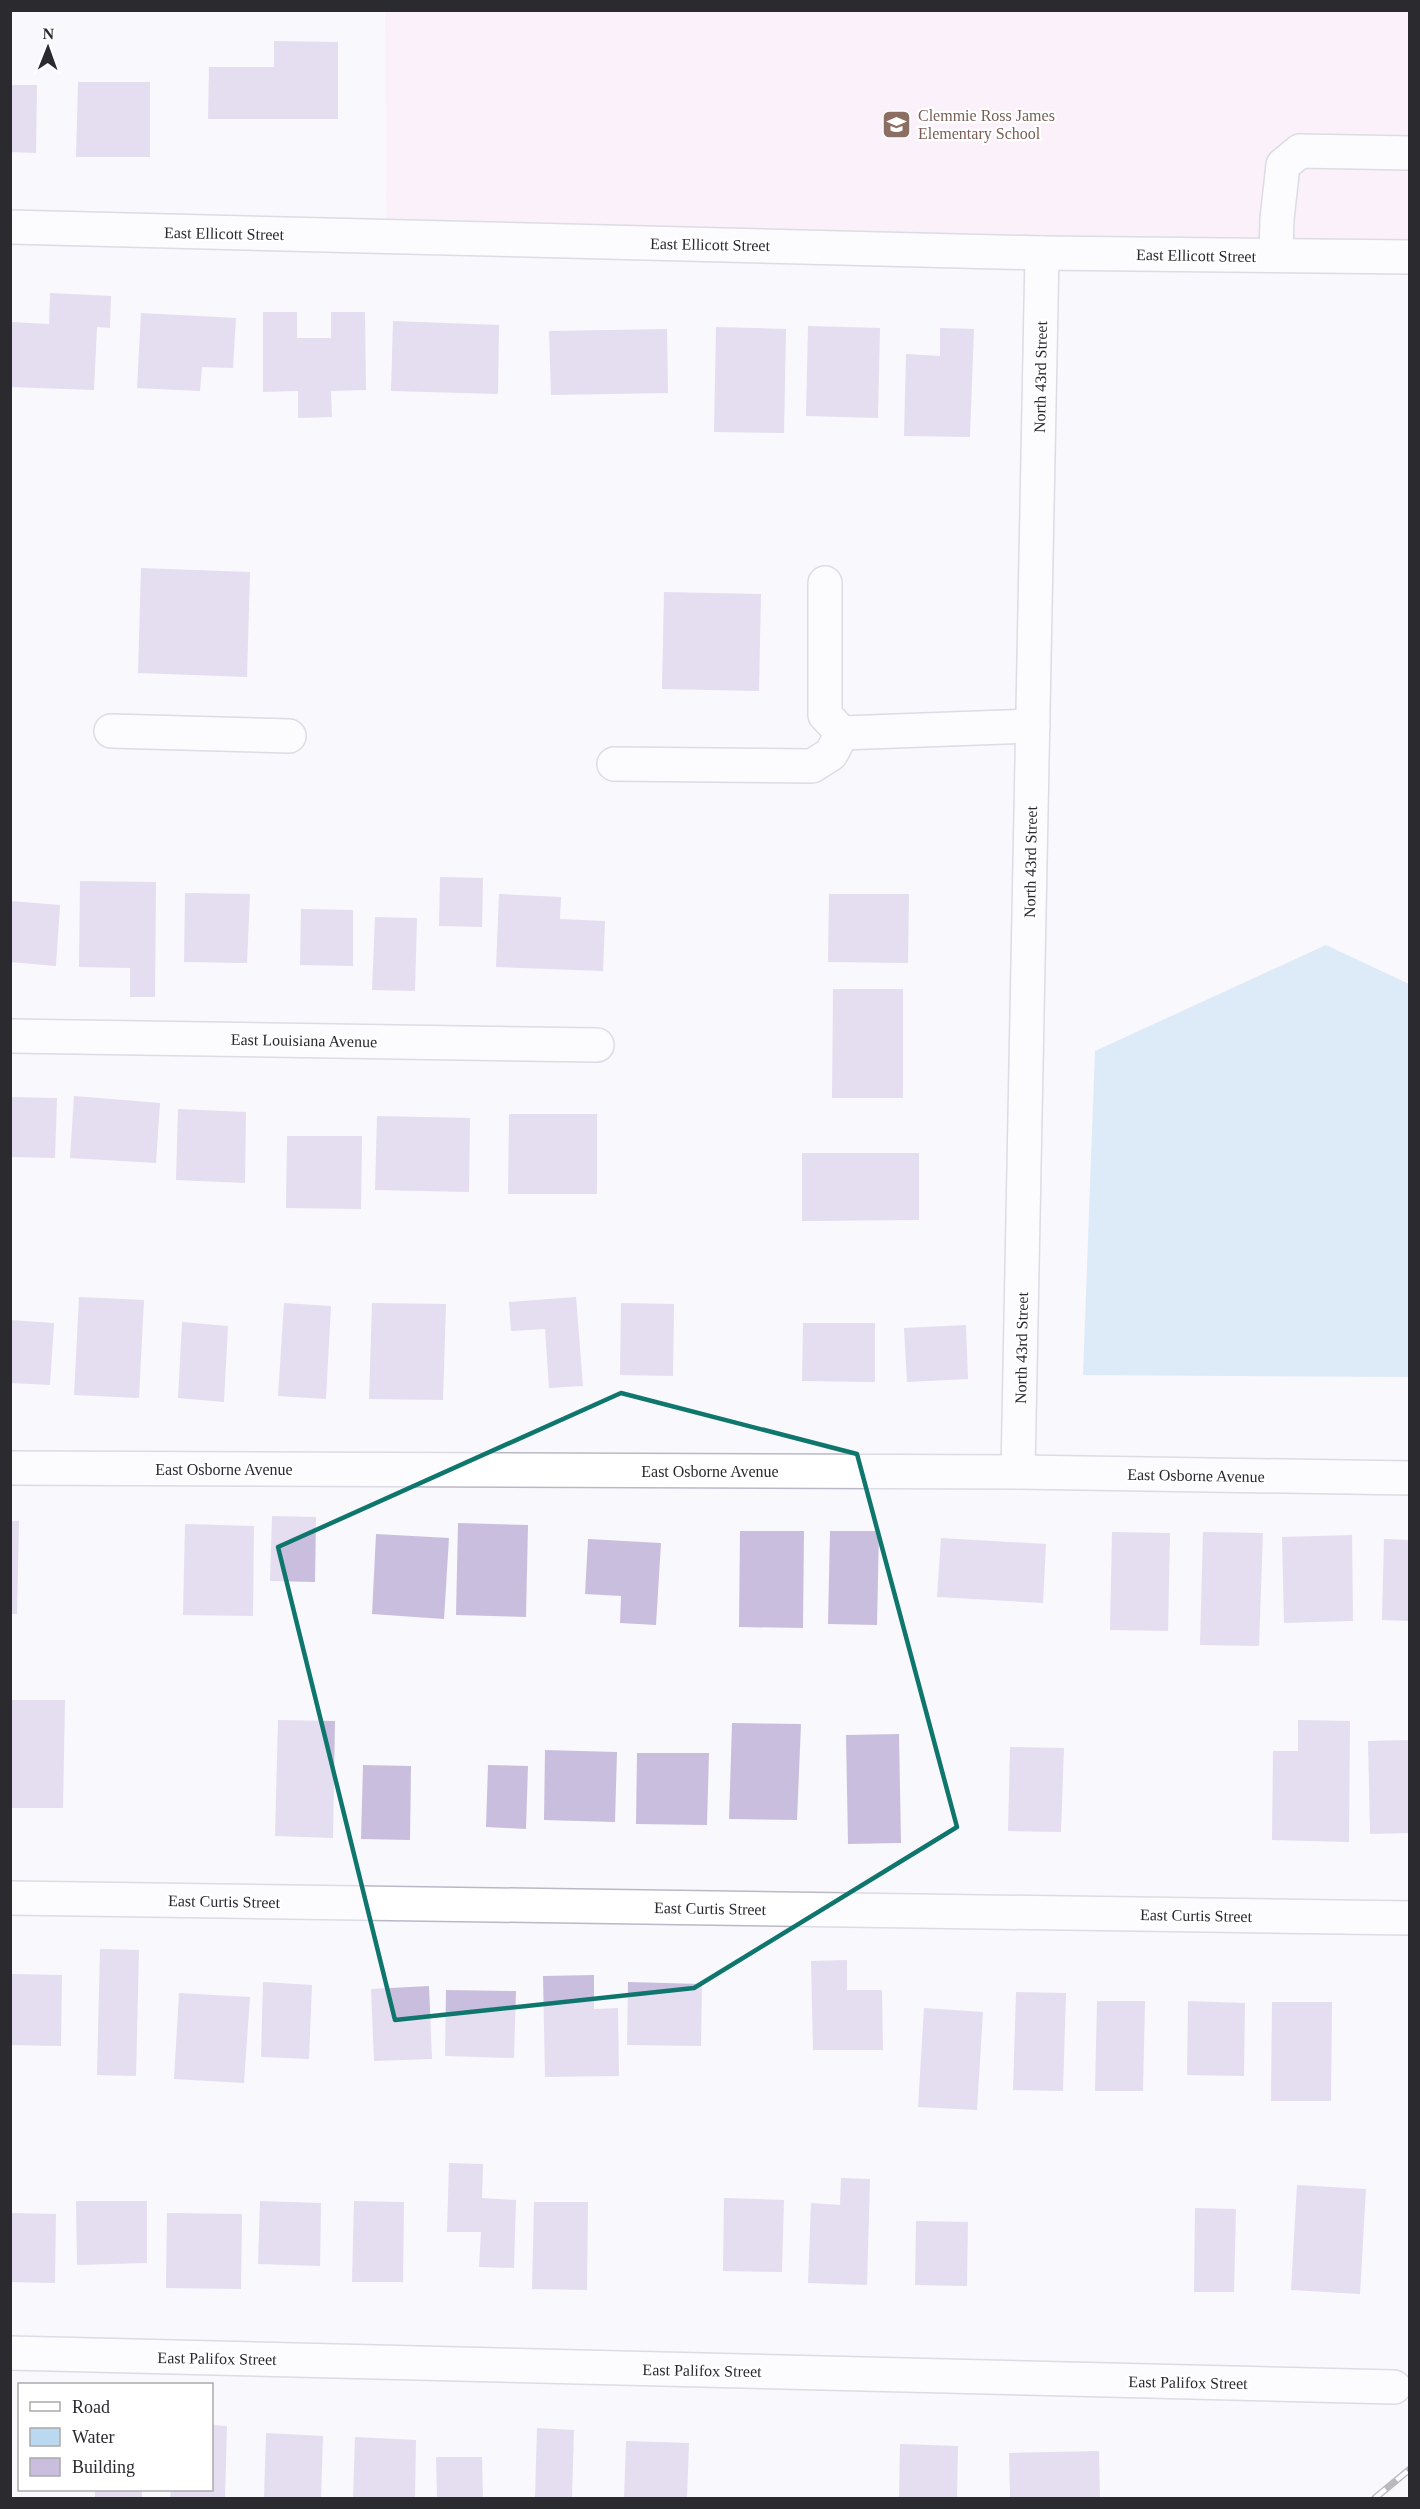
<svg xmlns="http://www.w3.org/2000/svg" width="1420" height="2509" font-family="'Times New Roman',serif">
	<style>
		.education { fill: #fde8f6 }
		.water { fill: #bad9f1 }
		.building { fill: #cabedf }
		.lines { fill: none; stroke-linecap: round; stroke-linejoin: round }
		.minor-casing { stroke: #bbb8c6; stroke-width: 36 }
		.minor { stroke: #fff; stroke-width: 33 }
		.rail-casing { stroke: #6e6d72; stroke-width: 7 }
		.rail { stroke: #fff; stroke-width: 4.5; stroke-dasharray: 14; stroke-linecap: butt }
		.marked { fill: none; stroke: #0f766e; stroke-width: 4.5; stroke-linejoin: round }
		.labels { text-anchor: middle; stroke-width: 4.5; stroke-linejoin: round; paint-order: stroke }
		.education-label { font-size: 16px; fill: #785e54; stroke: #fff; text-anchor: start }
		.street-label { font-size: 16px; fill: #2b2a2f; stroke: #fff }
	</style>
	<rect width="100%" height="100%" fill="#f9f8fd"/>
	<polygon class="education" points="385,11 1409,11 1409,257 386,237"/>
	<polygon class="water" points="1326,945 1409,984 1409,1377 1083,1375 1095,1051"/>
	<g class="building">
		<polygon points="274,41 338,42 338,119 208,119 209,67 274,67"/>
		<polygon points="78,82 150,82 150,157 76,157"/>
		<polygon points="10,85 37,85 36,153 10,152"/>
		<polygon points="50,293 111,296 110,328 97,327 94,390 10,387 12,322 49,324"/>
		<polygon points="263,312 297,312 297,338 331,338 331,312 365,312 366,390 331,391 332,417 298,418 298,391 263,392"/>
		<polygon points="141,313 236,318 233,368 202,367 200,391 137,388"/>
		<polygon points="393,321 499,325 498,394 391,391"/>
		<polygon points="808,326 880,328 878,418 806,416"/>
		<polygon points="716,327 786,329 784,433 714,432"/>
		<polygon points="940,328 974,329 970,437 904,436 906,354 940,356"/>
		<polygon points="667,329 668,393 551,395 549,331"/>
		<polygon points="141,568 250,572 247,677 138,673"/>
		<polygon points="664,592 761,594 759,691 662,689"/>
		<polygon points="440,877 483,878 482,927 439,926"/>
		<polygon points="80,881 156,882 155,997 130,997 130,968 79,967"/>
		<polygon points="185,893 250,894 247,963 184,962"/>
		<polygon points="499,894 561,897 560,919 605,921 603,971 496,967"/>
		<polygon points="829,894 909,894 908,963 828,962"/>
		<polygon points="10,901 60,905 56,966 10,962"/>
		<polygon points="301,909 353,910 353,966 300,965"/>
		<polygon points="375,917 417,918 415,991 372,990"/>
		<polygon points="833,989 903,989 903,1098 832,1098"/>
		<polygon points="74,1096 160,1103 156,1163 70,1158"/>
		<polygon points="10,1097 57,1098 55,1158 10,1157"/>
		<polygon points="178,1109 246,1112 245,1183 176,1180"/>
		<polygon points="509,1114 597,1114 597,1194 508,1194"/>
		<polygon points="377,1116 470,1118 469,1192 375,1190"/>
		<polygon points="287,1136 362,1136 361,1209 286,1208"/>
		<polygon points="802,1153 919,1153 919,1220 802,1221"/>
		<polygon points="79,1297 144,1300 139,1398 74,1395"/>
		<polygon points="576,1297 583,1386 549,1388 545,1329 511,1331 509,1302"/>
		<polygon points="284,1303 331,1306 326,1399 278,1396"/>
		<polygon points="372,1303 446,1304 443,1400 369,1399"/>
		<polygon points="621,1303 674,1304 673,1376 620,1375"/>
		<polygon points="10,1320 54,1323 50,1385 10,1383"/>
		<polygon points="182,1322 228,1326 224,1402 178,1398"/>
		<polygon points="803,1323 875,1323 875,1382 802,1381"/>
		<polygon points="966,1325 968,1379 907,1382 904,1328"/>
		<polygon points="272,1516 316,1517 315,1582 270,1581"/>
		<polygon points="10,1521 19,1521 17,1614 10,1614"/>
		<polygon points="458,1523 528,1525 526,1617 456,1615"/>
		<polygon points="185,1524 254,1526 253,1616 183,1615"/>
		<polygon points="740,1531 804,1531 803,1628 739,1627"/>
		<polygon points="830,1531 879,1531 877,1625 828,1624"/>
		<polygon points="1112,1532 1170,1533 1168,1631 1110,1630"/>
		<polygon points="1203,1532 1263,1533 1259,1646 1200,1645"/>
		<polygon points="376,1534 449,1538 444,1619 372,1614"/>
		<polygon points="1352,1535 1353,1621 1284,1623 1282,1537"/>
		<polygon points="941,1538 1046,1544 1043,1603 937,1597"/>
		<polygon points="588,1539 661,1543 656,1625 620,1623 621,1596 585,1594"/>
		<polygon points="1384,1539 1410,1540 1410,1621 1382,1620"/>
		<polygon points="10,1700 65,1700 63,1808 10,1808"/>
		<polygon points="278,1720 335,1721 333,1838 275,1836"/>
		<polygon points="1298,1720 1350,1721 1349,1842 1272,1840 1273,1751 1298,1751"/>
		<polygon points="732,1723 801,1724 797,1820 729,1819"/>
		<polygon points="899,1734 901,1843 848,1844 846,1735"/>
		<polygon points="1410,1740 1410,1833 1370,1834 1368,1741"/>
		<polygon points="1010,1747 1064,1748 1061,1832 1008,1831"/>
		<polygon points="545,1750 617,1752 615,1822 544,1820"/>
		<polygon points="637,1753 709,1753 707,1825 636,1824"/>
		<polygon points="363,1765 411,1766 410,1840 361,1839"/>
		<polygon points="488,1765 528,1766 526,1829 486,1827"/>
		<polygon points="100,1949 139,1950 136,2076 97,2075"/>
		<polygon points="847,1960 847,1990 882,1990 883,2050 813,2050 811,1961"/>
		<polygon points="12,1974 62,1975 61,2046 10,2045"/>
		<polygon points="594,1975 594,2009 618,2008 619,2076 545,2077 543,1976"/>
		<polygon points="263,1982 312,1985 309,2059 261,2057"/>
		<polygon points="628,1982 702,1984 701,2046 627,2045"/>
		<polygon points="429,1986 432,2059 374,2061 371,1989"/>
		<polygon points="446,1990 516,1991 514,2058 445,2056"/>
		<polygon points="1016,1992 1066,1993 1063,2091 1013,2090"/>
		<polygon points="179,1993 250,1997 244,2083 174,2079"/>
		<polygon points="1097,2001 1145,2001 1143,2091 1095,2091"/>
		<polygon points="1188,2001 1245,2003 1244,2076 1187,2075"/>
		<polygon points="1272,2002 1332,2002 1331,2101 1271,2101"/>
		<polygon points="924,2008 983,2012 977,2110 918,2107"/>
		<polygon points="449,2163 483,2164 482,2198 516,2200 514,2268 479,2267 481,2232 447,2232"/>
		<polygon points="841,2178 870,2179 867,2285 808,2283 811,2203 840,2205"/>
		<polygon points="1297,2185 1366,2189 1360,2294 1291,2290"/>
		<polygon points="724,2198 784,2200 782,2272 723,2271"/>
		<polygon points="76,2201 147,2201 147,2263 77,2265"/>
		<polygon points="260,2201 321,2203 320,2266 258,2264"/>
		<polygon points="354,2201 404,2202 403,2282 352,2282"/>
		<polygon points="534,2202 588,2202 587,2290 532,2289"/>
		<polygon points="1195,2208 1236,2209 1234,2292 1194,2292"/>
		<polygon points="10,2213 56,2214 55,2283 10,2282"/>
		<polygon points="167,2213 242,2214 241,2289 166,2288"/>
		<polygon points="916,2221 968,2222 967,2286 915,2285"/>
		<polygon points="212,2425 227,2426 225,2498 170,2498 171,2490 212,2490"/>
		<polygon points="537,2428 574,2430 572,2498 535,2498"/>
		<polygon points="266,2433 323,2436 321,2498 264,2498"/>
		<polygon points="355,2437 416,2440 415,2498 353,2498"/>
		<polygon points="626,2441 689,2443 687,2498 624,2498"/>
		<polygon points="900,2444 958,2446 957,2498 899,2498"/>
		<polygon points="1099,2451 1100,2498 1010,2498 1009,2453"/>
		<polygon points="436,2457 482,2457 483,2498 437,2498"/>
		<rect x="95" y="2490" width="47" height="8"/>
	</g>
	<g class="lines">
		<defs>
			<g id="minor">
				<polyline points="10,227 1042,253 1410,257"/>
				<polyline points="1276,255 1277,219 1283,165 1300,151 1410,153"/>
				<polyline points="825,583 825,715 842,733 1033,726"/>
				<polyline points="111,731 289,736"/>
				<polyline points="614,764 812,766 831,754 842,733"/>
				<polyline points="10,1036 597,1045"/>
				<polyline points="10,1468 1018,1472 1410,1478"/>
				<polyline points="1018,1472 1042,253"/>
				<polyline points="10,1898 1410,1918"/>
				<polyline points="10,2353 1394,2387"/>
			</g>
		</defs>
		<use href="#minor" class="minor-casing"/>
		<use href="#minor" class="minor"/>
		<defs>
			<polyline id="rail" points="1375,2498 1410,2469"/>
		</defs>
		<use href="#rail" class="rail-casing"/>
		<use href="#rail" class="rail"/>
	</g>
	<path d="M0 0H1420V2509H0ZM621 1393 857 1454 957 1827 694 1988 395 2020 278 1547Z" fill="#f9f8fd" fill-opacity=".55" fill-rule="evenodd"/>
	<path class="marked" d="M621 1393 857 1454 957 1827 694 1988 395 2020 278 1547Z"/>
	<defs>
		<symbol id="school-square" viewBox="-11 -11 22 22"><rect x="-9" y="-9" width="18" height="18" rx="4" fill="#8d6e63" stroke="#fff"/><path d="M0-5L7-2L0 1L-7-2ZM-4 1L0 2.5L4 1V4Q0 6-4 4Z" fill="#fff"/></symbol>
	</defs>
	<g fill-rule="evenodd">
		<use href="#school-square" x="880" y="108" width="33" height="33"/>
	</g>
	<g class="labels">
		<g class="education-label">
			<text x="918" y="121">Clemmie Ross James<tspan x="918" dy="18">Elementary School</tspan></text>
		</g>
		<g class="street-label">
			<text transform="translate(224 233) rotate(1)" y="6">East Ellicott Street</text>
			<text transform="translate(710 244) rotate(1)" y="6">East Ellicott Street</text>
			<text transform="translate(1196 255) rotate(1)" y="6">East Ellicott Street</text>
			<text transform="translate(1040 377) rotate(-89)" y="6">North 43rd Street</text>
			<text transform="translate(1030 862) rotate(-89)" y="6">North 43rd Street</text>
			<text transform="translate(304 1040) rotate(1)" y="6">East Louisiana Avenue</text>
			<text transform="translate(1021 1348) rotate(-89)" y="6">North 43rd Street</text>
			<text x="224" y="1475">East Osborne Avenue</text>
			<text x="710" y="1477">East Osborne Avenue</text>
			<text transform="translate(1196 1475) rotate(1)" y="6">East Osborne Avenue</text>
			<text transform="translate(224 1901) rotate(1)" y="6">East Curtis Street</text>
			<text transform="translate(710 1908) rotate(1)" y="6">East Curtis Street</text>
			<text transform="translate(1196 1915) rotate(1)" y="6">East Curtis Street</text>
			<text transform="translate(217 2358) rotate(1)" y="6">East Palifox Street</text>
			<text transform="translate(702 2370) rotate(1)" y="6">East Palifox Street</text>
			<text transform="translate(1188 2382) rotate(1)" y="6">East Palifox Street</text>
		</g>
	</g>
	<rect width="1420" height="2509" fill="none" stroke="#2b2a2f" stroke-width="24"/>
	<rect x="18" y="2383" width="195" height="108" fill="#ffffff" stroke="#aaaaac" stroke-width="1.5"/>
	<rect x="30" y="2402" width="30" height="9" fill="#ffffff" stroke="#aaaaac" stroke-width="1.5"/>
	<text x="72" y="2413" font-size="18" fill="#2b2a2f">Road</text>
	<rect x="30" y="2428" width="30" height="18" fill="#bad9f1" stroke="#aaaaac" stroke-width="1.5"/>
	<text x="72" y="2443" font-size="18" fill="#2b2a2f">Water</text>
	<rect x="30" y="2458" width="30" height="18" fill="#cabedf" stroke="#aaaaac" stroke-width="1.5"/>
	<text x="72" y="2473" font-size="18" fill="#2b2a2f">Building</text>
	<g transform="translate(48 48) rotate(1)" stroke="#ffffff" stroke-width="4.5" paint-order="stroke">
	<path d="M0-4.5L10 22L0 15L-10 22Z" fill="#2b2a2f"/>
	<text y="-9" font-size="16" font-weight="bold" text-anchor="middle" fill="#2b2a2f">N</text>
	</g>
</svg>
